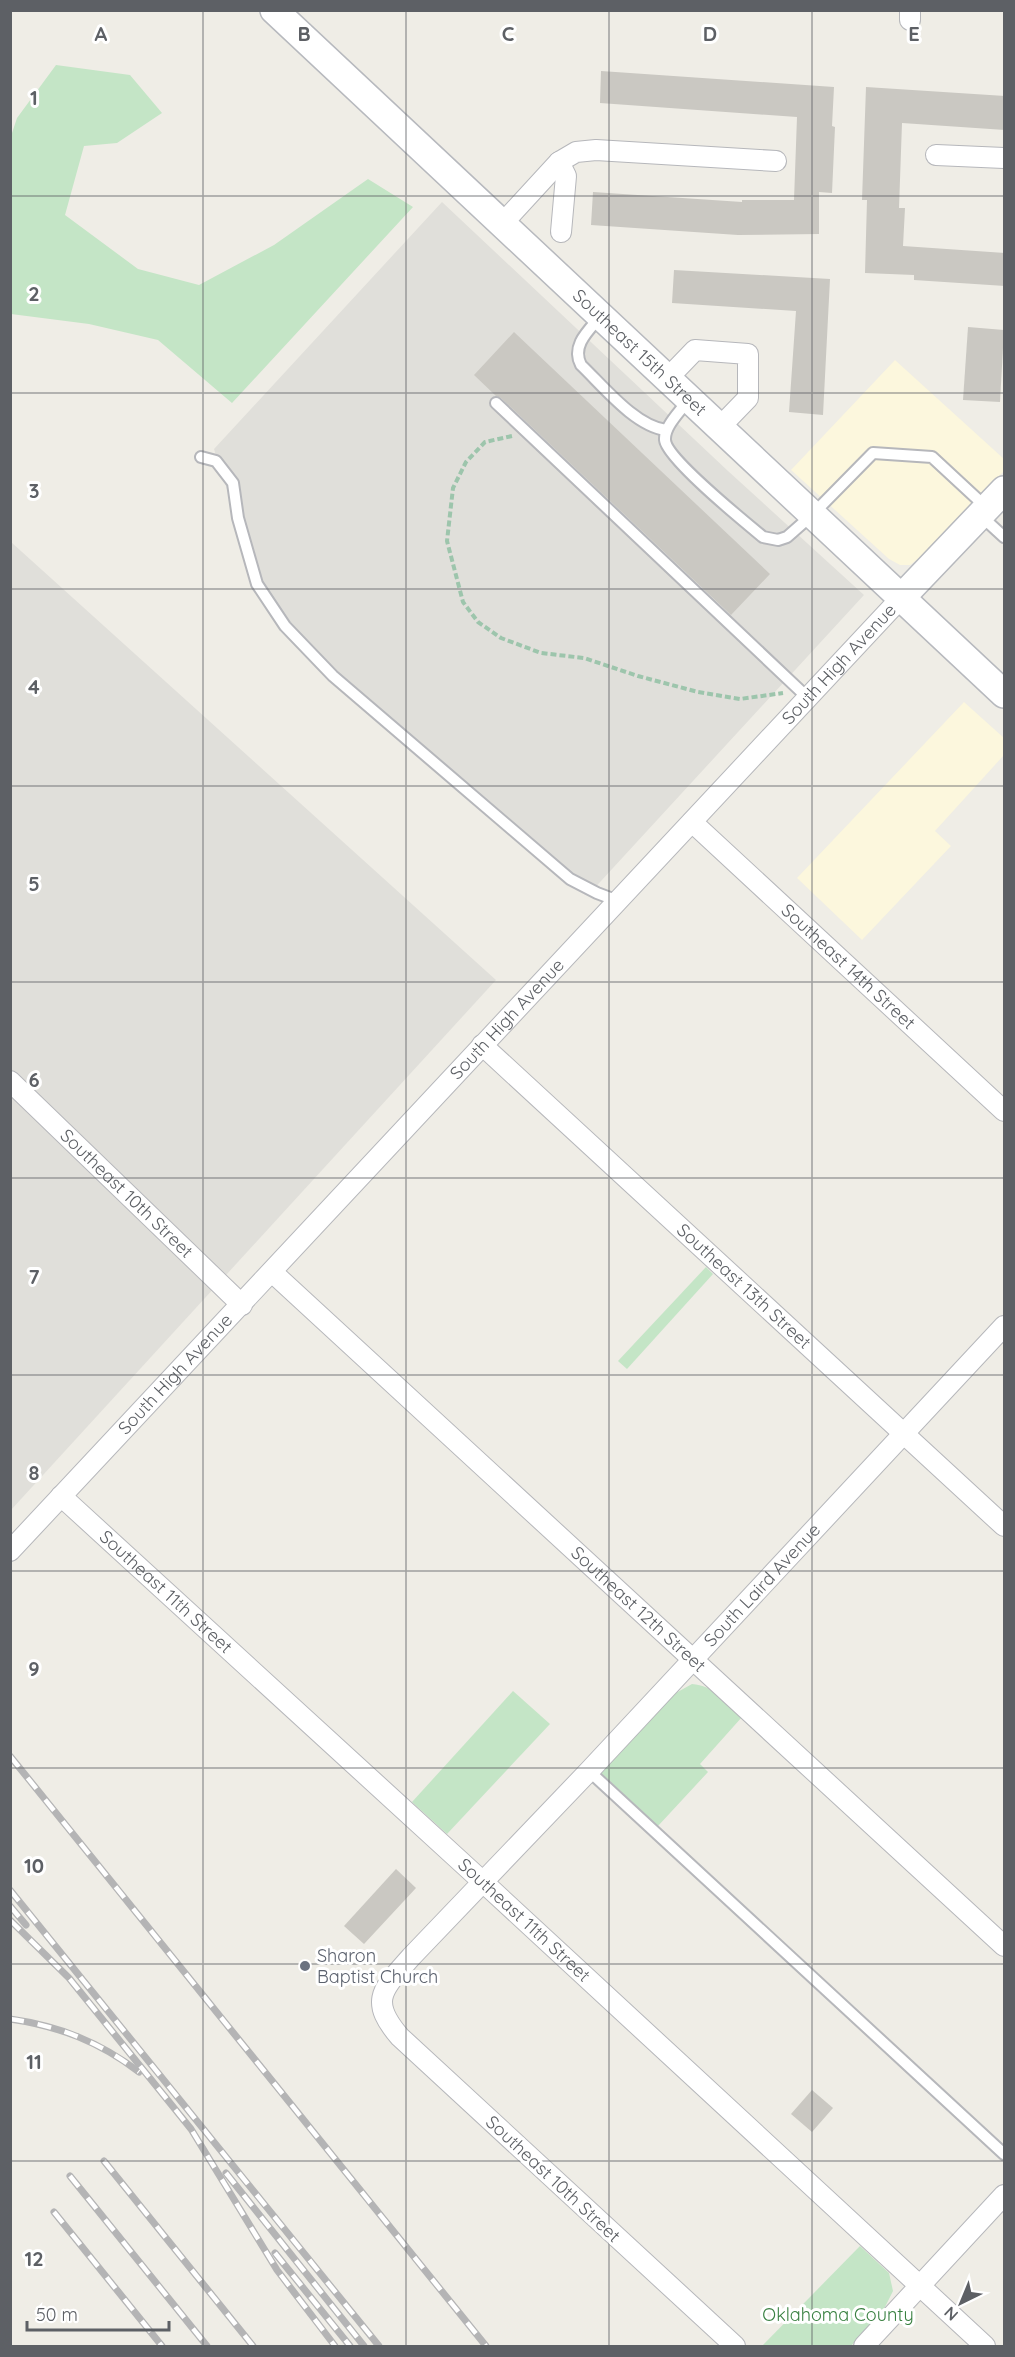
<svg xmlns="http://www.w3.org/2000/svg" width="1015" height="2357" font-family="Quicksand,sans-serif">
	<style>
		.commercial { fill: #fcf7dd }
		.industrial { fill: #e0dfda }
		.green { fill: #c4e5c6 }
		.building { fill: #cac8c2 }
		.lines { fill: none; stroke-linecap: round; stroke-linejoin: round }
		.lane-casing { stroke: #b6b7bb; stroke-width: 14 }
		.street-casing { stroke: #b6b7bb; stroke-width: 22 }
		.secondary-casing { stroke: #b7b9be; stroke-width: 30 }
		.path { stroke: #9dc5ac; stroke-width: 4; stroke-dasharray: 6 3; stroke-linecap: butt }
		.lane { stroke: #fff; stroke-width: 10 }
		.street { stroke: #fff; stroke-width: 20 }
		.secondary { stroke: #fff; stroke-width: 27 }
		.rail-casing { stroke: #b4b4b5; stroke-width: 7 }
		.rail { stroke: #fff; stroke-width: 4.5; stroke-dasharray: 14; stroke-linecap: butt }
		.grid { fill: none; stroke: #5d6065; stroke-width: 1.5; stroke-opacity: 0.55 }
		.worship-dot { fill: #6b7280; stroke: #fff; stroke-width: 2 }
		.labels { text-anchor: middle; stroke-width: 6; stroke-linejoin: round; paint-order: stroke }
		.street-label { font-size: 18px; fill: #5d6065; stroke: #fff }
		.worship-label { font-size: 18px; fill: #5b616d; stroke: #fff; text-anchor: start }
		.park-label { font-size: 18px; fill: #398041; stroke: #fff }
		.grid-label { font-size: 20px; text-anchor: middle; font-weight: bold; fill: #5d6065; stroke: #fff; stroke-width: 6; stroke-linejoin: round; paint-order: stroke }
	</style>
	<rect width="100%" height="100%" fill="#efede6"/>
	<g class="commercial">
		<polygon points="895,360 1004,459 1004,471 919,558 910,565 900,565 889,559 791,470"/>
		<polygon points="964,702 1004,738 1004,755 935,831 951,846 862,940 797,878"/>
	</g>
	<g class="industrial">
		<polygon points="442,202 728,471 864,595 590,893 386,720 264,604 214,449"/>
		<polygon points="11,542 496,980 11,1510"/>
	</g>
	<g class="green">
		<polygon points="56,65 130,75 162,113 117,143 84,146 65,215 138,269 199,285 274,245 368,179 413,207 232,403 158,340 89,324 11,314 11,136 17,118"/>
		<polygon points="706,1267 713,1274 627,1369 618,1361"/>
		<path d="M692 1684C713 1685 727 1703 742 1717L700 1764 708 1772 658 1826 599 1771 674 1694Z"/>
		<polygon points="513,1691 550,1724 447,1834 412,1802"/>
		<polygon points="860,2246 889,2273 893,2291 884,2309 851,2346 762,2346"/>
	</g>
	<g class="building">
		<polygon points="601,71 834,87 832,126 835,127 832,193 819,192 819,234 738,235 591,225 593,192 742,202 742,200 794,200 797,117 600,103"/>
		<polygon points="866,87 1005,96 1005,130 902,123 899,208 905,208 903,246 1005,253 1005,286 914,280 914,275 865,273 867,200 862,200"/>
		<polygon points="674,270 830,279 823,415 789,412 796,311 672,303"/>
		<polygon points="968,327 1004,330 1000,402 963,400"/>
		<polygon points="514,332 770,574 731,615 501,398 496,396 474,375"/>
		<polygon points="396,1869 416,1888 364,1944 344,1926"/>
		<polygon points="812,2090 833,2108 812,2132 791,2114"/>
	</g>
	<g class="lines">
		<defs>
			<g id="lane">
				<path d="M600 317C588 331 571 346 581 365 604 387 635 426 666 430"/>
				<path d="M688 400C681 411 664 426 665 440 666 458 746 523 763 537L778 540 787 537 812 515 873 453 932 457 987 508"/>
				<polyline points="496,403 808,698"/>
				<polyline points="201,457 216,461 233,483 238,518 257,584 285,626 333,676 570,879 597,893 618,901"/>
				<polyline points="980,515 1004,537"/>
				<polyline points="589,1771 1004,2154"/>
			</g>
			<g id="street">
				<polyline points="910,20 910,10"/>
				<polyline points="936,155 1004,158"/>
				<polyline points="559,162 566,176 561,232"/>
				<polyline points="502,224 559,162 576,152 596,150 776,161"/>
				<polyline points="667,379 695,350 748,354 748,398 719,428"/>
				<path id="s1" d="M692 822 1004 1111"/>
				<path id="s2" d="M482 1045 1004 1526"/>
				<path id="s3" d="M10 1081 242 1305"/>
				<path id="s4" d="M272 1272 1004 1946"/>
				<path id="s5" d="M61 1496 483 1882 985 2346"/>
				<path id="s6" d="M10 1551 900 599"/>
				<path id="s7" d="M735 2346 400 2037C368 2000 383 1989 411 1957L589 1771 1004 1326"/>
				<polyline points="864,2346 1004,2195"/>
			</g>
			<g id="secondary">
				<path id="s8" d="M274 10 1004 694"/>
				<polyline points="900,599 1004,490"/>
			</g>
		</defs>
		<use href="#lane" class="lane-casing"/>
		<use href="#street" class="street-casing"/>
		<use href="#secondary" class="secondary-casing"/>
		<polyline class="path" points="512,436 485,442 466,462 453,488 447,541 463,602 478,622 501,638 541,653 584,658 638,676 698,692 740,699 783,693"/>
		<use href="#lane" class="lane"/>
		<use href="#street" class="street"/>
		<use href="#secondary" class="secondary"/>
		<defs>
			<g id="rail">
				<polyline points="10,1756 486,2346"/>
				<polyline points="10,1890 379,2346"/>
				<polyline points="10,1906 26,1925"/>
				<polyline points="10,1920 69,1978 191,2129 277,2270 335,2346"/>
				<path d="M10 2019C59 2026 100 2042 139 2072"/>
				<polyline points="104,2161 253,2346"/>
				<polyline points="226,2173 364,2346"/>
				<polyline points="70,2176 207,2346"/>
				<polyline points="54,2212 162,2346"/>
				<polyline points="275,2253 350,2346"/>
			</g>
		</defs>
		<use href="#rail" class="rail-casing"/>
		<use href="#rail" class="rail"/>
	</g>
	<path class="grid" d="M203 10V2346M406 10V2346M609 10V2346M812 10V2346M10 196H1004M10 393H1004M10 589H1004M10 786H1004M10 982H1004M10 1178H1004M10 1375H1004M10 1571H1004M10 1768H1004M10 1964H1004M10 2161H1004"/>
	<circle class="worship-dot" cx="305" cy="1966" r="6"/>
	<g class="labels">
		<g class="street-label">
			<text dy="6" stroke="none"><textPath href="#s8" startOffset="501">Southeast 15th Street</textPath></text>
			<text dy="6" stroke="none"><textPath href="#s6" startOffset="1214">South High Avenue</textPath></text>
			<text dy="6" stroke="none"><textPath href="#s1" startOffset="213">Southeast 14th Street</textPath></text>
			<text dy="6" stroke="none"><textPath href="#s6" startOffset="728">South High Avenue</textPath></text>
			<text dy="6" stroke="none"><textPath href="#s3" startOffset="162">Southeast 10th Street</textPath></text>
			<text dy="6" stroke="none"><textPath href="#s2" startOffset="356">Southeast 13th Street</textPath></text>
			<text dy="6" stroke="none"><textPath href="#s6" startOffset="242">South High Avenue</textPath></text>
			<text dy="6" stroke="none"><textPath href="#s7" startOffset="1062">South Laird Avenue</textPath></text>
			<text dy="6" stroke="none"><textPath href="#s5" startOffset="142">Southeast 11th Street</textPath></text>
			<text dy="6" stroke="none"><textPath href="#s4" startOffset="498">Southeast 12th Street</textPath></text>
			<text dy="6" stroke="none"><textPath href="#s5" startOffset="628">Southeast 11th Street</textPath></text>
			<text transform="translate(553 2179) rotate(43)" y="6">Southeast 10th Street</text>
		</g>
		<g class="worship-label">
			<text x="317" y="1962">Sharon<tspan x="317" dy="21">Baptist Church</tspan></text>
		</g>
		<g class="park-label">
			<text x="838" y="2321">Oklahoma County</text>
		</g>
	</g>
	<g class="grid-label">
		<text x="101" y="41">A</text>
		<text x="304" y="41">B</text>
		<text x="508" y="41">C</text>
		<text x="710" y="41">D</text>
		<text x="914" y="41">E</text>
		<text x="34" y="105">1</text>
		<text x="34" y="301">2</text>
		<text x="34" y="498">3</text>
		<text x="34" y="694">4</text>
		<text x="34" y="891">5</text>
		<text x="34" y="1087">6</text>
		<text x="34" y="1284">7</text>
		<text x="34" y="1480">8</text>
		<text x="34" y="1676">9</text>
		<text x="34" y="1873">10</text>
		<text x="34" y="2069">11</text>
		<text x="34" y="2266">12</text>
	</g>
	<rect width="1015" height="2357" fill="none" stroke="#5d6065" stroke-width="24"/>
	<g transform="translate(961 2303) rotate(223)" stroke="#ffffff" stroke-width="4.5" paint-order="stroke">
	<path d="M0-4.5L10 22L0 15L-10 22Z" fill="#5d6065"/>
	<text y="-9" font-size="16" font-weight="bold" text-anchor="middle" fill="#5d6065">N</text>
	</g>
	<path d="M27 2321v9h142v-9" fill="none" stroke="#5d6065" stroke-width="3"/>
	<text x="36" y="2321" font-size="18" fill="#5d6065" stroke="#ffffff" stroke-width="4.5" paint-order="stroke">50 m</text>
</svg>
